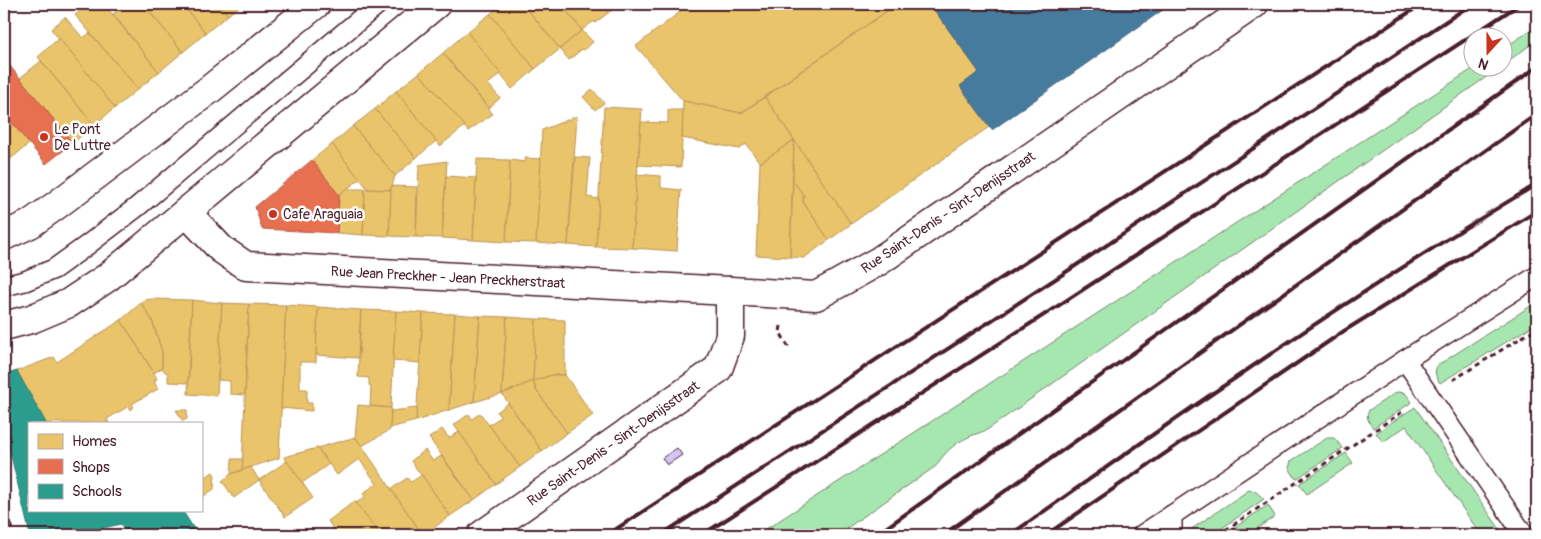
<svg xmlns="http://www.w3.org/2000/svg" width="1541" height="539" font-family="Pangolin,sans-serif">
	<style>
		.green { fill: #a6e7b0; stroke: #78836e }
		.homes { fill: #e9c46a; stroke: #b99257 }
		.shops { fill: #e76f51; stroke: #b85746 }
		.schools { fill: #2a9d8f; stroke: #347771 }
		.public { fill: #457b9d; stroke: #465f7b }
		.building { fill: #d4c6f8; stroke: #4a1f2b }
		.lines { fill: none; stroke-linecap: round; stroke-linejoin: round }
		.lane-casing { stroke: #4a1f2b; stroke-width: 22 }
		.street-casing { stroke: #4a1f2b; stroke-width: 31 }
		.secondary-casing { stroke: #4a1f2b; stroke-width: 31 }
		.path { stroke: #4a1f2b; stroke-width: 3; stroke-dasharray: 5 4; stroke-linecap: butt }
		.lane { stroke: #fff; stroke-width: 19 }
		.street { stroke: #fff; stroke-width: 28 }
		.secondary { stroke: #fff; stroke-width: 28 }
		.rail { stroke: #4a1f2b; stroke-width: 4 }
		.poi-dot { fill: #c8321e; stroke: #fff; stroke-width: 2 }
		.labels { text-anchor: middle; stroke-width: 5; stroke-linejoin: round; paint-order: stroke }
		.poi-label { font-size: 14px; fill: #4a1f2b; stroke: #fff; text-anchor: start }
		.street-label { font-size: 14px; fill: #4a1f2b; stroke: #fff }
	</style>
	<rect width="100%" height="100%" fill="#fff"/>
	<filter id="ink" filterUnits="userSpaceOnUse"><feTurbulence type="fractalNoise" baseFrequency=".02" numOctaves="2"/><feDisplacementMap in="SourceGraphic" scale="10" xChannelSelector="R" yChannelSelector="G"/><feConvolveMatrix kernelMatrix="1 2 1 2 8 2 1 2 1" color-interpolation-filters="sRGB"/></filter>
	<g filter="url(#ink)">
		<g class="green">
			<polygon points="1537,26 1537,40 1504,64 1504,48"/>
			<path d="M1474 68H1499L987 430C964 438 950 444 936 466L837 535H757Z"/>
			<path d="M1537 302V323L1440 383C1436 378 1433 371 1438 365Z"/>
			<path d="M1397 392 1405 393 1412 402 1373 428C1369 422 1365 417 1369 410Z"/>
			<polygon points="1415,407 1504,535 1481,535 1406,426 1383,442 1376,433"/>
			<polygon points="1327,438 1334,438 1343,448 1296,479 1289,468 1291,461"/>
			<polygon points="1346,453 1353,463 1307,494 1299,484"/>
			<polygon points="1249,490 1255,491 1264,499 1212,535 1184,535 1190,530"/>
			<polygon points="1268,505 1275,516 1251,533 1253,535 1224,535"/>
		</g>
		<g class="homes">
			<polygon points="89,4 104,4 159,72 138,89 75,15"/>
			<polygon points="125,4 143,4 183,52 159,72 113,14"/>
			<polygon points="158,4 182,4 206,33 183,52 149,11"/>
			<polygon points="182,4 219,4 228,15 206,33"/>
			<polygon points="219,4 242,4 228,15"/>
			<polygon points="502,4 523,4 560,49 535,69 490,14"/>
			<polygon points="523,4 561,4 582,30 560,49"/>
			<polygon points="561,4 600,4 608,13 595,23 594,21 582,30"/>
			<polygon points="600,4 621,4 608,13"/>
			<polygon points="690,4 897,4 741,113 683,101 636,46"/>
			<polygon points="897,4 930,4 979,72 960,86 989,127 851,224 765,97"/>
			<polygon points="490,14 535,69 512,89 467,32"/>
			<polygon points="65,17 83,38 90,33 138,89 115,108 51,29"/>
			<polygon points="582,30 593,42 584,50 582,49 569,60 560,49"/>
			<polygon points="467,32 501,74 488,84 500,98 489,108 443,53"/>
			<polygon points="59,38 115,108 94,125 38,57"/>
			<polygon points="443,53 493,114 468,131 419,73"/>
			<polygon points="41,61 94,125 73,143 20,78"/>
			<polygon points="419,73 465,126 440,146 396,91"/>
			<polygon points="592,89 604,103 595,110 583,97"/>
			<polygon points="396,91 436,141 416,158 375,109"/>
			<polygon points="765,97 794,140 760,163 746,144 739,149 682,138 683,101 741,113"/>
			<polygon points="604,107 642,109 632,248 596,247"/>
			<polygon points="375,109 416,158 395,176 353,126"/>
			<polygon points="668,110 683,110 681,167 638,165 641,122 668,123"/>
			<polygon points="4,113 29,144 8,161 4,156"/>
			<polygon points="577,116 568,245 536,243 542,130"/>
			<polygon points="353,126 395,176 391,190 368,189 332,144"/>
			<polygon points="794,140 790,257 756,255 760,163"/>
			<polygon points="794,140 851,224 829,240 803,202 803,197 804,196 793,181"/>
			<polygon points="332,144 360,179 339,195 312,160"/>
			<polygon points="575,157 590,158 587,197 599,199 596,247 568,245"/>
			<polygon points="525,158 541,159 536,243 506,242 510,160 525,162"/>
			<polygon points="477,159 510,160 506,242 473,240"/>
			<polygon points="447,161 442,238 416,237 419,165"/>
			<polygon points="637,174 661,176 661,188 681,190 677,251 632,248"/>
			<polygon points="446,176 476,178 473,240 442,238"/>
			<polygon points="793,181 804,196 803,197 803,202 829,240 804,258 790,257"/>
			<polygon points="391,186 417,187 416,237 389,236"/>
			<polygon points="346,189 365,189 363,235 337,233 339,195"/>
			<polygon points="365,189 391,190 389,236 363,235"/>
			<polygon points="152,299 192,300 188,383 168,382 168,373 165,372 162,368 162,352 152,320 141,303 145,300"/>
			<polygon points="192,300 222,303 217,396 188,394"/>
			<polygon points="141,303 152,320 162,352 162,368 154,373 121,320"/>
			<polygon points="222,303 249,304 245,395 230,394 230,381 218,380"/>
			<polygon points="249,304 286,305 279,458 242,470"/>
			<polygon points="286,305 318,307 316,362 300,362 300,389 307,389 307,403 312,403 312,411 281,408"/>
			<polygon points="318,307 361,310 358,358 316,355"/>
			<polygon points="361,310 396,311 391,408 370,406 371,386 369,385 369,378 358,377"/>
			<polygon points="396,311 423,313 420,363 393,361"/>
			<polygon points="423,313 455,314 449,410 416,421"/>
			<polygon points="455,314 480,316 474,402 449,410"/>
			<polygon points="480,316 507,317 502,394 474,402"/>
			<polygon points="507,317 536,319 533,381 502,394"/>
			<polygon points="536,319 565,320 565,375 552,375 533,381"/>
			<polygon points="121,320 154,373 157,379 154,381 158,389 132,404 134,407 131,410 129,406 107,419 109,423 46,423 17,371 54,357 57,362"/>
			<polygon points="552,375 565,375 593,415 567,433 536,390 533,381"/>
			<polygon points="533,381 536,390 567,433 542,451 502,394"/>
			<polygon points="508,403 542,451 520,467 489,425 500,417 497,412"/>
			<polygon points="358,405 391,408 390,430 362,446 355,437"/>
			<polygon points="417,408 416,421 390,428 391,411"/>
			<polygon points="176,410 187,410 187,419 183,421"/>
			<polygon points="480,413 520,467 496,484 454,425 469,414 472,419"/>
			<polygon points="442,429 449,438 459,432 496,484 474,500 429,438"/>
			<polygon points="355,437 362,446 423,535 379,535 356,503 365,497 363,493 377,484 359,459 337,475 317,448"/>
			<polygon points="317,448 329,464 302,483 284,457"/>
			<polygon points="425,450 433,461 441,456 474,500 450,516 411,461"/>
			<polygon points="232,459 243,459 242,470 231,474"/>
			<polygon points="287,461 313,498 285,517 259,480"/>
			<polygon points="251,467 259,480 234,498 222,481 231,474"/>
			<polygon points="213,472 215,475 214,489 201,498 201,480"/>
			<polygon points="422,475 450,516 424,535 423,535 391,489 407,478 411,482"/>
			<polygon points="355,501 356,503 380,535 338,535 334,530 328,521"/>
		</g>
		<g class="shops">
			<polygon points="5,60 73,143 46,164 4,113"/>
			<polygon points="312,160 339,195 337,233 262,229 255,207"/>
		</g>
		<polygon class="schools" points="17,371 46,423 29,423 29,510 182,510 198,535 128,535 121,524 72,535 30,535 4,427 4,375"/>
		<polygon class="public" points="930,4 1171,4 992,130 960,86 979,72"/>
		<polygon class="building" points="677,448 682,455 667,465 662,458"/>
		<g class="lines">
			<defs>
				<g id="lane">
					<polyline points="4,286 25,281 54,269 86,246 137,207 378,4"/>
					<polyline points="1405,360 1524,535"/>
					<polyline points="1142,535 1405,360 1537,276"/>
					<polyline points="1172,535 1172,515"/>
				</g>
				<g id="street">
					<polyline points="186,212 221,249 246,266 730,291"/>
					<polyline points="482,535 718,369 730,336 730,291 816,296 879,261 1254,4"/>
				</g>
				<g id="secondary">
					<polyline points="4,236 30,224 58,204 209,90 316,4"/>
					<polyline points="4,326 31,319 69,303 108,277 436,4"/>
				</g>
			</defs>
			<use href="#lane" class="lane-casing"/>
			<use href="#street" class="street-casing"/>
			<use href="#secondary" class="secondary-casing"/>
			<g class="path">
				<polyline points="781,326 780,332 789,348"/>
				<polyline points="1453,380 1537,328"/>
				<polyline points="4,498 13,535"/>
				<polyline points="1218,535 1405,410"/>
			</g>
			<use href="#lane" class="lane"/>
			<use href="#street" class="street"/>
			<use href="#secondary" class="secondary"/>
			<g class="rail">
				<polyline points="4,10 7,4"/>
				<polyline points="607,535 1422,4"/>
				<polyline points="661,535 1063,274 1472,4"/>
				<polyline points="702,535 1064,302 1520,4"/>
				<polyline points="876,535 1537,67"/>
				<polyline points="943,535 1537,114"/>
				<path d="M1010 535C1084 484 1156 431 1231 381 1331 312 1433 247 1537 184"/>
				<polyline points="1046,535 1344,331 1537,211"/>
			</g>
		</g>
	</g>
	<g class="poi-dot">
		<circle cx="44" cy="137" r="5"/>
		<circle cx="273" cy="214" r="5"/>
	</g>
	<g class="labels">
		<g class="poi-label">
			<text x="54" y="134">Le Pont<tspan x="54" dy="16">De Luttre</tspan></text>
			<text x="283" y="219">Cafe Araguaia</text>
		</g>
		<g class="street-label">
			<text transform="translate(948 212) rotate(-34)" y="5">Rue Saint-Denis - Sint-Denijsstraat</text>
			<text transform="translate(448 277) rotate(3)" y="5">Rue Jean Preckher - Jean Preckherstraat</text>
			<text transform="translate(613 443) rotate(-35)" y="5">Rue Saint-Denis - Sint-Denijsstraat</text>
		</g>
	</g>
	<rect width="1541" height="539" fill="none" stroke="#fff" stroke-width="20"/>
	<rect x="10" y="10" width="1521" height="519" fill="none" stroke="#4a1f2b" stroke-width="2" filter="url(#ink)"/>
	<rect x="28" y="422" width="175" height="90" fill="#ffffff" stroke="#b7a5aa"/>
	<rect x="38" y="434" width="25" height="15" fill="#e9c46a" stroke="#b7a5aa"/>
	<text x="72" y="446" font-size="15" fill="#4a1f2b">Homes</text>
	<rect x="38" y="459" width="25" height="15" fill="#e76f51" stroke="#b7a5aa"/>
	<text x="72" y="472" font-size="15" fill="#4a1f2b">Shops</text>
	<rect x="38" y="484" width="25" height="15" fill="#2a9d8f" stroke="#b7a5aa"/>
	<text x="72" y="496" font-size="15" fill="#4a1f2b">Schools</text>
	<g transform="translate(1488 52) rotate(201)"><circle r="24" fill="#ffffff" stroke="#b7a5aa"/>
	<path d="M0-4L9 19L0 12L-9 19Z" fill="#c8321e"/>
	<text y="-8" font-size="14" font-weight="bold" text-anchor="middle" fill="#4a1f2b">N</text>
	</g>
</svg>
